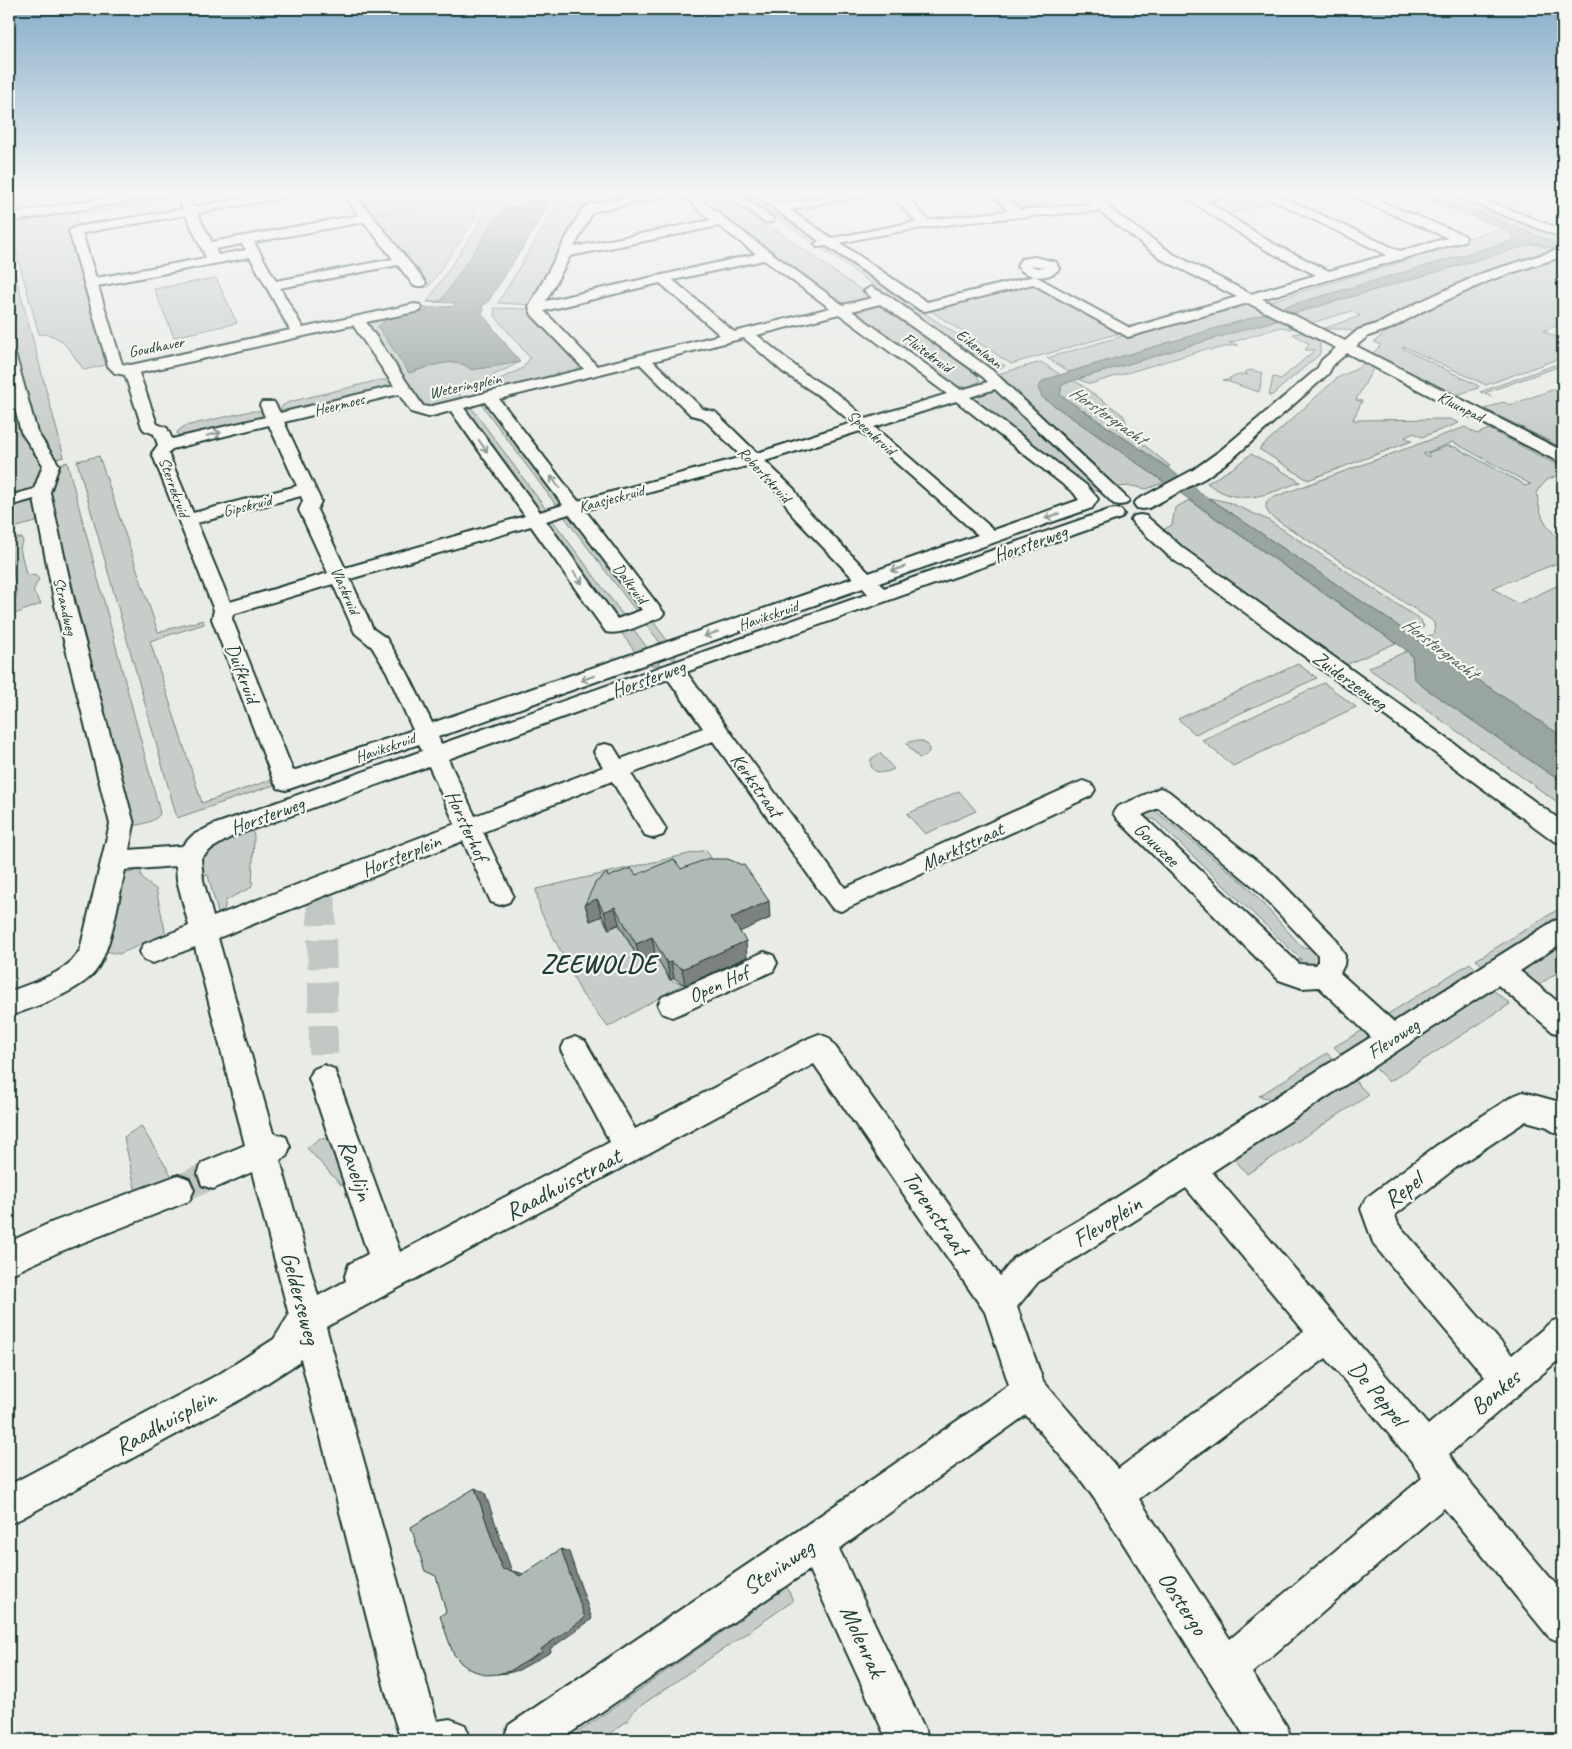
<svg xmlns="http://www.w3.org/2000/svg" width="1572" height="1749" font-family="Caveat,sans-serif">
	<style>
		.green { fill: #c7cec9; stroke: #73867e; fill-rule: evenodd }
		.water { fill: #99a6a0; stroke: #687c75 }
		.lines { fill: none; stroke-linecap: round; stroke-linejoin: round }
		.minor-tunnel { stroke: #c1c8c3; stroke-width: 29; stroke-dasharray: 29 14; stroke-linecap: butt }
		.minor-casing { stroke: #1f3d34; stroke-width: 4 }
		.minor { fill: #f6f6f2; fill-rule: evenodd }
		.wall { fill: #97a09c; stroke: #1f3d34 }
		.shaded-wall { fill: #7b827f; stroke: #1f3d34 }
		.building { fill: #b0bab5; stroke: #1f3d34 }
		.oneway { stroke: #8a9a93 }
		.labels { text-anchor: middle; stroke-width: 4.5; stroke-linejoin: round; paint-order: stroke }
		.far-street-label { font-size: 16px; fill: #1f3d34; stroke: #f6f6f2 }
		.far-water-label { font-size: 18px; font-style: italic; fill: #445c54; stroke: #f6f6f2 }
		.street-label { font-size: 20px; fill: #1f3d34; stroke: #f6f6f2 }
		.near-street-label { font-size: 24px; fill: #1f3d34; stroke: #f6f6f2 }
		.district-label { font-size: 25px; font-weight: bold; letter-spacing: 1px; fill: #1f3d34; stroke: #f6f6f2 }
	</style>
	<rect width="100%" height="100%" fill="#e9ebe7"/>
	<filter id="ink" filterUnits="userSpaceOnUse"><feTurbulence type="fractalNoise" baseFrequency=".02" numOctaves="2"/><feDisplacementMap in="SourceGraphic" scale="10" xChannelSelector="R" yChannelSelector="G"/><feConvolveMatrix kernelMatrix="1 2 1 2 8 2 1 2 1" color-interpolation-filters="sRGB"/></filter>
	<g filter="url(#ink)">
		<g class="green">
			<polygon points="9,192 57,192 61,202 71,202 68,192 150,192 10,215"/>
			<polygon points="352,192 459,192 464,197 369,215"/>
			<polygon points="504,192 530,192 522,203 489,201 483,196"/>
			<polygon points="566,192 620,192 625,197 586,206 558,205"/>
			<polygon points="692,192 723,192 869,296 869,299 845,305"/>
			<polygon points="740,192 753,192 824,240 814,243"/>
			<polygon points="996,192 1086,192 1104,207 1017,214"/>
			<polygon points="1249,192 1259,192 1279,201 1224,215 1203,201"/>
			<polygon points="1425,192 1446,192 1516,219 1504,222"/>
			<polygon points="1506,192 1520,192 1510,196 1519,210 1528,210 1530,214 1520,215 1487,202 1486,200 1489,199 1487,198"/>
			<path d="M166 193H173L176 198 76 215 80 228 70 230 110 364 84 370C71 353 63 333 39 334L9 226V220Z"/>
			<polygon points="467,200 477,212 477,216 428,288 422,283 371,217"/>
			<path d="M475 200 492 205 511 206 503 210 441 301 427 302 482 220C485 211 481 207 475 200Z"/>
			<polygon points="555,208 585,208 532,305 498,303"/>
			<polygon points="1523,222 1563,237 1563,246 1511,225"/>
			<polygon points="1501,228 1509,231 1513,238 1508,242 1281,308 1267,302 1461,244 1467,241 1465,239"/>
			<polygon points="831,244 923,305 921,311 1005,366 993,370 820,247"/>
			<polygon points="1532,244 1555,249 1463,282 1406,308 1357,333 1345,329 1322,329 1360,316 1352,311 1311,323 1292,314"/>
			<polygon points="9,250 64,457 56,459 32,427 9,327"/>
			<polygon points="1547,260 1563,263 1563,323 1543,331 1563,340 1563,357 1486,385 1405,347 1402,348 1479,386 1478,388 1456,395 1418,376 1412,378 1370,356 1381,345 1374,342 1400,321 1456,293"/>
			<polygon points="216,278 237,323 174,337 154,289"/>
			<polygon points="1025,284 1034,284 1120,333 1011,364 928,309"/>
			<polygon points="1246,303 1252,303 1271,312 1069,372 1047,358 1126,335"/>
			<path d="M874 304C903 308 951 354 975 373L980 381 968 387 952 386 852 312Z"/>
			<path d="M425 308 428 311 385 320 409 373C427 368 456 354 472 370L520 362 459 393 463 401 434 407 425 406 365 321Z"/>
			<polygon points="494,308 531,309 586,371 478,397 475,391 523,368 530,358 495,316"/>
			<path d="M1283 318 1296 327 1291 329 1281 327 1229 343 1238 345C1228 346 1220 348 1210 350L1207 349 1090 384 1078 379Z"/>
			<polygon points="1304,332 1316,335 1320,342 1320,354 1271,396 1269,396 1273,377 1281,379 1315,350 1305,350 1309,344 1293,334"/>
			<polygon points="9,362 26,432 48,465 38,491 9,498"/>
			<polygon points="1041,362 1061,375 1043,381 1042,397 1164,482 1147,489 1132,486 1114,487 1096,466 998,374"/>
			<polygon points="1364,362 1375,365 1356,400 1362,401 1353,420 1450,419 1459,423 1422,437 1414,433 1405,437 1412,441 1308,480 1259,449 1337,378 1358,368"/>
			<polygon points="1563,362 1563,365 1485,393 1492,397 1480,392"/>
			<polygon points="1251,370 1263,373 1259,392 1223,380 1231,380 1229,378 1243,374 1248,375 1245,372"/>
			<polygon points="380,380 390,380 394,384 393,387 286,412 281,410 282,406 289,402"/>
			<polygon points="1074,380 1123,415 1132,435 1170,466 1167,467 1060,395 1062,385"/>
			<polygon points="1563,386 1563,448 1485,409 1503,402 1510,405"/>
			<polygon points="989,390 996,391 1005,398 1104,489 1090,492 974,403 970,395"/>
			<polygon points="481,404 487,404 561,501 562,505 559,509"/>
			<polygon points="471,407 548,512 539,512 464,415 466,410"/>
			<polygon points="251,411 260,411 264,415 262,418 186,437 177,434 178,431 185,426"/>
			<path d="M1465 427 1477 434 1489 429 1555 464 1563 461V473L1547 480 1537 491C1538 514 1546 528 1563 543V561L1492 588 1518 604 1563 583V737L1418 639 1435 634 1434 623 1430 619 1272 517C1267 512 1263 506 1269 499ZM1453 442 1530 484H1531L1524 486 1522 483 1455 447 1447 446 1428 453 1429 457 1423 454Z"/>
			<path d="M1251 454 1271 464 1300 482C1265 495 1240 508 1207 483L1233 468Z"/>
			<polygon points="99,456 158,632 203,620 204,624 150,641 202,803 277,778 280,783 177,818 77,461"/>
			<path d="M67 462 158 805 160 814C154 822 143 824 133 826L128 810 48 486 57 465Z"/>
			<polygon points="1209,498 1228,502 1268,520 1421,620 1424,627 1410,634"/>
			<polygon points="30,499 35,501 40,521 9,529 9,503"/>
			<polygon points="1189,500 1369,625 1396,643 1341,667 1197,562 1161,531 1172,525 1175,508"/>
			<polygon points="571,514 577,518 674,650 676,656 674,661 563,515"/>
			<polygon points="551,518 660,665 650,665 641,660 543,524"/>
			<polygon points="16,538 22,538 23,542 20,548 26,574 36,576 39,579 33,591 41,604 9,616 9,606 15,601 17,597 9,541"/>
			<polygon points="1407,651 1412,657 1414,678 1422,686 1563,783 1563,806 1368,668"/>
			<polygon points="1298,664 1317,678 1195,734 1178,719"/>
			<polygon points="1324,683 1356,707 1233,766 1202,740"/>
			<polygon points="912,741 921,741 928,745 929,751 926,756 919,758 906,743"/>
			<path d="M880 753 894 769C885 774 868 775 871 759Z"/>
			<polygon points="959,791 976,811 925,834 907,814"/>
			<polygon points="1156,802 1170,808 1153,809 1244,883 1302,947 1323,949 1320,970 1283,960 1302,960 1154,819 1137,819"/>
			<path d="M247 830 253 832 254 836 252 887 226 900 224 911 218 913 208 875 199 876C199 872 198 865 199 861 204 840 231 835 247 830Z"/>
			<polygon points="706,850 722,875 595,911 598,918 602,916 608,929 619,925 639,961 655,954 670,980 683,984 608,1027 582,994 540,910 536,889"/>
			<path d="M141 869C140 881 148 884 156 889L167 940 143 944 119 954 105 951 119 883 126 874Z"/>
			<polygon points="1562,907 1563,919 1485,967 1476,960"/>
			<polygon points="1563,943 1563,969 1532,989 1523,975 1524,968"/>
			<polygon points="1470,963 1476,969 1465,975 1468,978 1396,1024 1380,1019"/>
			<polygon points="1492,989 1510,1004 1389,1082 1372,1065"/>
			<polygon points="1368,1027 1373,1037 1343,1056 1334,1047"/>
			<polygon points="1327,1053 1335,1061 1278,1097 1271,1099 1259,1096"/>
			<polygon points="1352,1078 1369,1095 1247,1174 1231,1155"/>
			<polygon points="141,1126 176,1183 141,1196 135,1188 124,1137"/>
			<polygon points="320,1138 333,1140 346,1179 341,1185 307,1148"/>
			<polygon points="787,1587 793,1601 633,1711 627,1721 601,1740 567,1740"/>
		</g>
		<g class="water">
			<path d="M530 192H557L549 205 545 206V207L548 208 487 303 481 307 484 309 482 314 520 362 471 370C456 354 426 368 409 373L378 327 385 320 427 311 425 308 454 306 455 303 427 302 441 301 503 209 511 206 520 207Z"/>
			<polygon points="1407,192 1425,192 1563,246 1563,252 1539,244 1532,244 1292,314 1281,308 1508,242 1513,238 1509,231"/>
			<polygon points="1271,312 1283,318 1078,379 1062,385 1060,395 1167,467 1201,493 1563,737 1563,783 1422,686 1414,678 1412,657 1409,652 1042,397 1038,388 1043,381 1056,376"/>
		</g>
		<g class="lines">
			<g class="minor-tunnel">
				<polyline points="321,896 324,1078"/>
				<polyline points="178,1190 213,1174"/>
			</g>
			<defs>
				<g id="minor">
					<polygon points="141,192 169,192 164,195 9,222 9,214"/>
					<path d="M174 192H186L193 207 276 192H303L298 195 197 213 212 242 359 215 342 192H353L424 280 426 283 424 286H414L398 265 280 288 303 328 415 304 420 305 422 308 420 311 366 322 423 406 428 407 584 369 532 315 529 307 581 211 588 205 651 192H675L670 195 596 211 592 213 574 247 711 220 679 192H692L725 219 843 305 872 298 864 291 871 287 889 296 993 371 1129 500 1126 504 1120 505 1114 504 995 389 970 397 1086 485 1098 499 1092 508 879 583 884 588 1109 510 1115 509 1121 510 1124 514 1121 518 686 672 845 888 1075 784 1083 781 1091 784 1095 790 1091 796 841 911 832 908 713 741 631 774 666 829 663 835 654 838 645 835 612 781 483 832 513 895 509 902 500 905 491 902 463 841 218 938 273 1133 286 1137 290 1147 286 1157 280 1160 318 1296 346 1281 345 1276 349 1264 368 1254 309 1078 314 1069 324 1065 334 1069 400 1252 610 1142 561 1050 565 1041 575 1037 585 1041 635 1129 809 1038 819 1034 829 1038 1000 1276 1014 1258 1103 1206 1371 1037 1319 987 1302 988 1279 980 1117 819 1113 813 1117 807 1160 788 1168 791 1272 873 1336 939 1345 956 1344 965 1340 973 1394 1022 1554 921 1563 918V942L1520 971 1563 1006V1035L1553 1032 1498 985 1212 1172 1428 1425 1485 1377 1374 1245 1361 1209 1366 1198 1436 1146 1513 1096 1523 1092 1563 1103V1135L1552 1131 1548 1127 1526 1121 1458 1166 1395 1215 1398 1224 1512 1355 1551 1322 1563 1317V1356L1449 1454 1459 1469 1563 1593V1643L1549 1637 1444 1508 1252 1673 1286 1725 1292 1740H1247L1101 1508 1081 1480 1026 1415 839 1549 930 1740H887L809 1570 560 1740H503L509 1725 802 1528 1009 1385 985 1312 814 1064 326 1327 437 1721 450 1719 465 1725 471 1740H401L386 1693 301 1359 298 1363 245 1397 22 1518 9 1524V1485L221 1373 274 1339 289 1315 252 1172 213 1189 202 1185 198 1174 202 1163 245 1145 195 947 153 963 144 960 140 952 144 944 189 926 177 880 176 866 125 870C119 896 111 954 94 973 78 992 33 1008 9 1016V992C33 982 67 974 80 950L110 824 55 605 34 499 9 506V496L34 489 43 465 21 432 9 385V353L14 354 16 357 37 432 59 465 50 492 75 605 134 824 129 850 182 846 193 835 213 825 422 751 419 744 286 790 278 788 274 782 212 619 214 610 152 453 158 445 154 434 144 430 142 427 125 375 115 373 108 366 69 231 75 227 183 209ZM186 215 206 258 96 278 82 233ZM364 222 393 259 276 281 254 242ZM719 226 756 254 546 301 570 256ZM242 244 246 250 218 255 215 249ZM250 257 290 330 131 365 122 364 98 286ZM764 260 830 308 734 332 673 280ZM660 283 720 335 597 366 544 311ZM880 304 983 377 988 382 961 390 852 311ZM839 314 947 394 866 419 839 395 805 374 757 335ZM353 325 394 386 280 413 274 402H262L260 405 265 417 172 439 167 428 157 424 139 373ZM744 338 783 372 827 401 852 423 757 453 715 412 703 409 653 361ZM640 364 691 415 703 418 742 457 578 501 499 399ZM399 394 411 412 428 417 451 411 525 516 345 568 317 510 321 501 284 422ZM956 401 1074 493 1079 500 994 530 874 427ZM485 402 563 505 540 512 464 408ZM269 425 297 486 193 513 168 453 172 449ZM860 431 978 535 869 573 806 509 794 489 765 461ZM750 465 781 496 793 516 853 578 432 723 407 672 386 638 373 629 350 579 531 526 606 632C622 636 645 623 661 617L664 613 585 510ZM301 496 303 501 299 510 328 573 230 602 197 523ZM569 514 642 610 617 619 546 521ZM333 584 355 633 372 647 387 672 413 730 293 771 232 619 233 614ZM863 588 868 594 441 744 438 737ZM668 679 703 728 621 759 613 746 605 744 597 746 594 752 603 767 475 816 448 759ZM429 766 455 824 213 917 203 880 201 858 211 849 231 837ZM1158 808 1254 887 1318 955V962L1316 965 1299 964 1142 815ZM1186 1188 1304 1331 1118 1469 1043 1381 1017 1307 1038 1282ZM1326 1358 1413 1463 1422 1478 1230 1639 1139 1499Z"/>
					<polygon points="724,192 737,192 774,219 772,222 764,222"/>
					<path d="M751 192H764L781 204 839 194 902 192 928 220 1008 211 991 192H1003L1020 210 1092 204 1081 192C1100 192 1103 202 1115 213L1173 254 1251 294 1316 275 1264 249 1191 201 1189 199 1191 197 1213 192H1240L1235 195 1206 201 1272 243 1329 271 1387 255 1256 192H1271L1400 251 1448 238 1341 192H1357L1464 235 1466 238 1464 241 1262 299 1345 341 1358 330 1382 322 1413 305 1483 273 1563 248V256L1493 279 1423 311 1392 328 1368 336 1356 346 1563 451V462L1557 461 1347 353 1333 365 1328 374 1233 458 1205 478 1149 508 1143 509 1137 508 1134 504 1137 500 1193 470 1221 450 1317 369 1322 360 1336 348 1248 303 1128 337 1033 284 925 311 920 310 827 246 817 247 815 244 819 241ZM892 195 916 222 832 238 790 210 839 200ZM1099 211 1163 260 1237 297 1130 328 1035 276 927 302 840 243C925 224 1012 217 1099 211Z"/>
					<polygon points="1445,192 1462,192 1563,230 1563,238"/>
					<path d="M1034 257 1056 262 1059 269C1048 281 1026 278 1017 266L1021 259ZM1030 265 1045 267 1037 268Z"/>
					<polygon points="1140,515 1146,516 1184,549 1563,822 1563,843 1554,841 1170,557 1134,524 1131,520 1134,516"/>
					<polygon points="764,952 773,955 777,963 773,971 682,1013 672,1017 662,1013 658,1005 662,997"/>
					<polygon points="178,1175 189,1179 194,1190 189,1201 59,1252 9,1275 9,1242 50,1223"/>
				</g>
			</defs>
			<use href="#minor" class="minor-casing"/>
			<use href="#minor" class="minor"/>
		</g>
		<polygon class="wall" points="681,869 770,918 740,931 747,957 685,985 674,978 670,980 655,954 640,961 619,924 609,929 602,916 590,921 585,904 608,877 636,875"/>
		<g class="shaded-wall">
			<polygon points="597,899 602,916 590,921 585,904"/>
			<polygon points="769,901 770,918 733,935 731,918"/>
			<polygon points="615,907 619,924 609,929 604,912"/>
			<polygon points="652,937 655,954 640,961 636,944"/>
			<polygon points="746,941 747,957 685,985 682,969"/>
			<polygon points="671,962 674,978 670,980 667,963"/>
			<polygon points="475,1488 485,1493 512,1572 502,1569"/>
			<polygon points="561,1549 569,1552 592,1619 550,1649 551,1652 519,1670 508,1673 497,1674 541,1649"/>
			<polygon points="512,1571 521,1573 529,1578 520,1576"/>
		</g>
		<g class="building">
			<polygon points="709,858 710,859 728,859 742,865 744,865 769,901 731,918 746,941 682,969 671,962 667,963 652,937 636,944 615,907 604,912 597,899 585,904 595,883 607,873 608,877 631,868 636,875 674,859 681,869"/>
			<polygon points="475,1488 502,1569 512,1571 520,1576 561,1549 585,1618 541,1649 542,1652 510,1671 497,1674 486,1675 469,1669 461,1663 453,1653 440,1616 446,1612 436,1576 425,1571 411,1527"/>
		</g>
		<defs><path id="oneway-shaft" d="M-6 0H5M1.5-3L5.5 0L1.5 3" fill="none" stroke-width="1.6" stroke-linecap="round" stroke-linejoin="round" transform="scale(1.25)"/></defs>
		<g class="oneway">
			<use href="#oneway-shaft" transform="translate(214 434) rotate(-13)"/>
			<use href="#oneway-shaft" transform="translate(483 446) rotate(55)"/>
			<use href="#oneway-shaft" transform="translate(555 482) rotate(-127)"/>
			<use href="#oneway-shaft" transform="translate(1052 516) rotate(161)"/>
			<use href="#oneway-shaft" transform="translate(898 569) rotate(161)"/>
			<use href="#oneway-shaft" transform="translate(578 578) rotate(54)"/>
			<use href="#oneway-shaft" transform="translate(711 634) rotate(161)"/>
			<use href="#oneway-shaft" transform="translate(588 678) rotate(161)"/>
		</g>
	</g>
	<linearGradient id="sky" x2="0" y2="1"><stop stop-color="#88aecb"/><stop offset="0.44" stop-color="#f5f6f4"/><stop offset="1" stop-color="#f5f6f4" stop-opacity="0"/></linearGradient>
	<rect width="1572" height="437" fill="url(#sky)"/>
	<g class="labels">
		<g class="far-street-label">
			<text transform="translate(156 346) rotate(-11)" y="6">Goudhaver</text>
			<text transform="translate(980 348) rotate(38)" y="6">Eikenlaan</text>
			<text transform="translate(928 352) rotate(36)" y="6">Fluitekruid</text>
			<text transform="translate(465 385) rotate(-12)" y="6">Weteringplein</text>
			<text transform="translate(339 404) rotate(-14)" y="6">Heermoes</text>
			<text transform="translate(1461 406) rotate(27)" y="6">Kluunpad</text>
			<text transform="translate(872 432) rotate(42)" y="6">Speenkruid</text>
			<text transform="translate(765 474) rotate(47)" y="6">Robertskruid</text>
			<text transform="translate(175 487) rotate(70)" y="6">Sterrekruid</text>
			<text transform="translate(611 498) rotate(-15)" y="6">Kaasjeskruid</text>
			<text transform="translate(247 505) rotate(-14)" y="6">Gipskruid</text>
			<text transform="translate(631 583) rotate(53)" y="6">Dalkruid</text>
			<text transform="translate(346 590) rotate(66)" y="6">Vlaskruid</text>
			<text transform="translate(66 606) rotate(77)" y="6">Strandweg</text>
			<text transform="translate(768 615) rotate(-19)" y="6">Havikskruid</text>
			<text transform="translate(385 747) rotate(-19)" y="6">Havikskruid</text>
		</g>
		<g class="far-water-label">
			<text transform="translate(1108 415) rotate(35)" y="6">Horstergracht</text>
			<text transform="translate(1440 648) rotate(37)" y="6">Horstergracht</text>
		</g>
		<g class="street-label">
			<text transform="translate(1030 543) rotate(-20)" y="7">Horsterweg</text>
			<text transform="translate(243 673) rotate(69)" y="7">Duifkruid</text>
			<text transform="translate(648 678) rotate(-20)" y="7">Horsterweg</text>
			<text transform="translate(1350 680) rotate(36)" y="7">Zuiderzeeweg</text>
			<text transform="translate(757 785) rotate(54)" y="7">Kerkstraat</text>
			<text transform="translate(267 815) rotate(-20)" y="7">Horsterweg</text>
			<text transform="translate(467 825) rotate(65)" y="7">Horsterhof</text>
			<text transform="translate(1157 844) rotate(44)" y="7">Gouwzee</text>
			<text transform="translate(962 846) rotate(-25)" y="7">Marktstraat</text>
			<text transform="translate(401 855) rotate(-22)" y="7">Horsterplein</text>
			<text transform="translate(718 984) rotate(-24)" y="7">Open Hof</text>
			<text transform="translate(1393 1038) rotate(-33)" y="7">Flevoweg</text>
		</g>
		<g class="near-street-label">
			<text transform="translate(356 1170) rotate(71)" y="8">Ravelijn</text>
			<text transform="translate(563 1184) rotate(-28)" y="8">Raadhuisstraat</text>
			<text transform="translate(1403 1190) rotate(-38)" y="8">Repel</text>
			<text transform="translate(936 1213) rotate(55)" y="8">Torenstraat</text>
			<text transform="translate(1107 1221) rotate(-32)" y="8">Flevoplein</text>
			<text transform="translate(301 1298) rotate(75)" y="8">Gelderseweg</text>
			<text transform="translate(1495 1392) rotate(-40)" y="8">Bonkes</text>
			<text transform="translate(1378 1393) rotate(50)" y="8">De Peppel</text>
			<text transform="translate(165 1422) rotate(-29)" y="8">Raadhuisplein</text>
			<text transform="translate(778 1567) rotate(-34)" y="8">Stevinweg</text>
			<text transform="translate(1183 1603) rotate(57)" y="8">Oostergo</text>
			<text transform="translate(863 1641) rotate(65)" y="8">Molenrak</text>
		</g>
		<g class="district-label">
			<text x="599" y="972">ZEEWOLDE</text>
		</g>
	</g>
	<rect width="1572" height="1749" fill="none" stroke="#f6f6f2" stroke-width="30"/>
	<rect x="15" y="15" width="1542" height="1719" fill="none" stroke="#1f3d34" stroke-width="2" filter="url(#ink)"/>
</svg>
